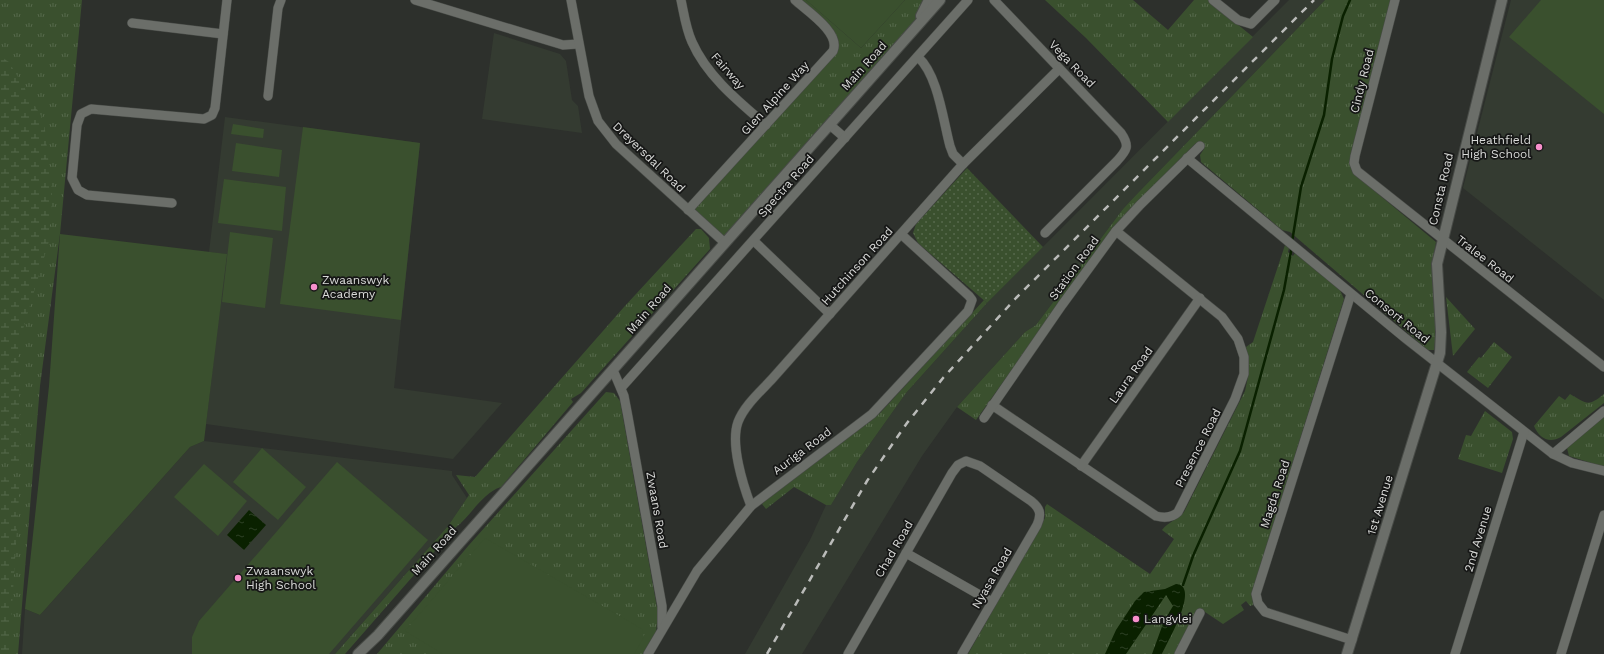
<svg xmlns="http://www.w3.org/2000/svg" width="1604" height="654" font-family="'Work Sans',sans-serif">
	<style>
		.built { fill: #343b31 }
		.grass { fill: url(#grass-tufts) }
		.wetland { fill: url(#wetland-marsh) }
		.park { fill: url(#park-dots) }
		.pitch { fill: #3a502e }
		.water { fill: url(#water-ripples) }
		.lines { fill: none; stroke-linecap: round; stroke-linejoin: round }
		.stream { stroke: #0a2100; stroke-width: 2.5 }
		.street-casing { stroke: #484b47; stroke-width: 10 }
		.secondary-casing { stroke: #484b47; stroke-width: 12 }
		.street { stroke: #6b6e69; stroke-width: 9 }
		.secondary { stroke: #6b6e69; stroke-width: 10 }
		.rail { stroke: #babbb9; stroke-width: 2.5; stroke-dasharray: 7 7; stroke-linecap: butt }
		.poi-dot { fill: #f890cc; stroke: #161716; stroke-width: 1.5 }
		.labels { text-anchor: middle; stroke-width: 3.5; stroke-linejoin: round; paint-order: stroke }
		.street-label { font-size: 12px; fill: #dadbd9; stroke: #161716 }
		.poi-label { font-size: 12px; fill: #dadbd9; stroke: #161716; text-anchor: start }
	</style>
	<defs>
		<pattern id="grass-tufts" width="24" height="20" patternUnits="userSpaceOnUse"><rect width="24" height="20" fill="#3a502e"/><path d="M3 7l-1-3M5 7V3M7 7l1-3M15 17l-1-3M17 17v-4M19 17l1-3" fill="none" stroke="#56694c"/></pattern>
		<pattern id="wetland-marsh" width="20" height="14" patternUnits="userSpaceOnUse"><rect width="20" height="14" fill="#3a502e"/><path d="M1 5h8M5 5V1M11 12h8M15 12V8" fill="none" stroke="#56694c"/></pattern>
		<pattern id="park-dots" width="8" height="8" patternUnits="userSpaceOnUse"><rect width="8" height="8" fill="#3a502e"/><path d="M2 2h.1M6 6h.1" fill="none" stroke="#56694c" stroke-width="1.8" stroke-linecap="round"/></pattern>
		<pattern id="water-ripples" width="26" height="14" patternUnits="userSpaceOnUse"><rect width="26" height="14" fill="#0a2100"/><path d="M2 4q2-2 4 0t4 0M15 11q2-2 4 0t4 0" fill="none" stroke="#2d4125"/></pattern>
	</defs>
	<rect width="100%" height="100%" fill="#2d302c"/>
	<g class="built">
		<polygon points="1289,0 1325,0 1136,195 1123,209 1036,325 1025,332 957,407 922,456 802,654 745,654 810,540 826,505 831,505 857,462 906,393 987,303"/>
		<polygon points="1511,0 1604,0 1604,300 1463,188"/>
		<polygon points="494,33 560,54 566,61 572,100 578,106 582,133 482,119"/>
		<polygon points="225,117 420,143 394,388 502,403 453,459 206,424 226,254 209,252"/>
		<polygon points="204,441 452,471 452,475 467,498 448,526 335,654 22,654 25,609 40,615 190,447"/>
	</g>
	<g class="grass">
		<polygon points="0,0 82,0 60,234 40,386 18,654 0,654"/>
		<polygon points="795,0 806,0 861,48 905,0 929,0 918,21 725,243 688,210 835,43"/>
		<polygon points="1045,0 1133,0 1168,30 1194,0 1208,0 1253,37 1168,122 1086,38"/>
		<polygon points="1325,0 1391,0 1354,174 1436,242 1432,264 1436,334 1434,350 1428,350 1290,232 1282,230 1201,162 1200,155 1204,149 1196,143 1140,199 1104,240 976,420 957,407 1025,332 1036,325 1123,209 1136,195"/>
		<path d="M696 229H701L709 238 710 249 581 393 571 399 573 402 501 487C482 493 471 516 455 528L345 654H335L448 526 467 498 469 495 456 475 475 477 624 307Z"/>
		<path d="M1285 245 1289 248 1288 252 1293 256 1295 253 1340 290 1344 299 1252 592 1253 605 1250 606 1246 601 1241 605 1244 610 1223 624 1199 608 1174 654H968L1045 518V507L1047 504 1150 574 1174 539 1162 530C1168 522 1177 520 1184 512L1245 391 1249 372 1246 347 1253 342Z"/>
		<polygon points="1446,297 1475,329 1453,356"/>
		<polygon points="984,300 987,303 906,393 857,462 831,505 826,505 794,487 766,509 762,504 769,497 880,413"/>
		<polygon points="1494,342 1512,357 1488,388 1467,372 1479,357 1481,358"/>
		<polygon points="606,392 614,393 620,401 658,613 656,632 643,654 377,654 469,545"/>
		<path d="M1570 394C1587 404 1588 407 1604 394V403L1561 437C1549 444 1539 438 1534 426L1559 396 1565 400Z"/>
		<polygon points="1485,411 1512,432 1513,439 1502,473 1458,459 1466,435 1471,436"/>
		<polygon points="1604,416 1604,467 1569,456 1567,448"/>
	</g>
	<g class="wetland">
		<polygon points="0,56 9,62 44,121 52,194 49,241 18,346 21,462 0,461"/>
		<polygon points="0,476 20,481 9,654 0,654"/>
	</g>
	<polygon class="park" points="967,168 1043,247 987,303 918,243 913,233 916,224"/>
	<g class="pitch">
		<polygon points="806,0 905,0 861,48"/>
		<polygon points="1541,0 1604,0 1604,114 1509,37"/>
		<polygon points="233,124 264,129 263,138 231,134"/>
		<polygon points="303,127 420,143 401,320 280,304"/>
		<polygon points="236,143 282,150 279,177 232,171"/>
		<polygon points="224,179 286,187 282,231 218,223"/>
		<polygon points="230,232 273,238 265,308 222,302"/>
		<polygon points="60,234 227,254 204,441 190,447 40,615 25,609 49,386"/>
		<polygon points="262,448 306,487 278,520 233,482"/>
		<polygon points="337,462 428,540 329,654 192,654 192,637 199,621"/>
		<polygon points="204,464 247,501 218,536 174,497"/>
		<polygon points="485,538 642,629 644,637 634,654 443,654 405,631"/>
	</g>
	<g class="water">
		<polygon points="249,510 266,525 244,550 227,535"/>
		<path d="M1176 584C1201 585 1167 643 1162 654H1152L1164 621 1173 606 1166 595 1126 654H1105L1116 630 1135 601 1144 592 1165 589Z"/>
	</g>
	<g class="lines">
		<g class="stream">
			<polyline points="1292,242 1301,187 1324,115 1332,59 1343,16 1350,0"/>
			<polyline points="1183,585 1193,556 1240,451 1284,290 1292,246"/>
		</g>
		<defs>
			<g id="street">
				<polyline points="415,0 563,45 578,44"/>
				<polyline points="571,0 589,96 598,121 616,144 725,243"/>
				<path d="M681 0C684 14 686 29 692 42 707 76 738 101 766 125"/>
				<path d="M994 0 1121 133C1130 146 1127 150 1117 161L1045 233"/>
				<polyline points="1213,0 1238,20 1251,24 1275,0"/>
				<polyline points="1395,0 1355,156 1354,163 1357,171 1604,367"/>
				<polyline points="132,23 223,34"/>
				<path d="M918 57C938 75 943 120 950 146L953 154 963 164"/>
				<polyline points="268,96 278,8 281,0"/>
				<polyline points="830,125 845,138"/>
				<polyline points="1187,158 1405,338 1553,454 1572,463 1604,471"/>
				<polyline points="172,203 87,195 78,190 72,178 77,125 81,114 91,109 204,119 212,115 215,108 227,0"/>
				<path d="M688 210 833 51C841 33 807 11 795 0"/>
				<polyline points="754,241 830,314"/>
				<polyline points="1351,294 1256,594 1258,603 1265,612 1352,640"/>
				<polyline points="613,370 624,396 628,417 662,606 662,627"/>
				<polyline points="621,388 968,0"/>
				<path d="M992 405 1156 516C1164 518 1172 518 1178 512L1235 399 1244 374V357L1238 339 1222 317 1116 231"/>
				<polyline points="984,418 1062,305 1116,231 1140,205 1200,146"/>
				<polyline points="1553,454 1604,411"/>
				<polyline points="1081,466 1200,298"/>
				<path d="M751 506C743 485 730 444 738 422 744 406 760 392 772 379L963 164 1059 69"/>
				<polyline points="906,553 992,602"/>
				<polyline points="648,654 697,571 751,506 872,414 968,311 972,300 969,296 902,235"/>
				<path d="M848 654 952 473 958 465 966 461 980 466 1031 501C1040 508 1042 514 1037 525L962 654"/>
				<polyline points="1179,654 1200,613"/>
				<polyline points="1455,654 1524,432"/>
				<polyline points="1561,654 1604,515"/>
			</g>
			<g id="secondary">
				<polyline points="921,16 929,0"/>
				<polyline points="358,654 378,635 940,0"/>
				<polyline points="1347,654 1440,353 1441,332 1437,264 1502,0"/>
			</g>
		</defs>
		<use href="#street" class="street-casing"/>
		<use href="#secondary" class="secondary-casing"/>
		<use href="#street" class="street"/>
		<use href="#secondary" class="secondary"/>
		<polyline class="rail" points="767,654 867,481 907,423 943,378 1016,298 1314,0"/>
	</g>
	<g class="poi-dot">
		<circle cx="1539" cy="147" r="4"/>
		<circle cx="314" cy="287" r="4"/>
		<circle cx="238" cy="578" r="4"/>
		<circle cx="1136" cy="619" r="4"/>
	</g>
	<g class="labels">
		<g class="street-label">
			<text transform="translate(1072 64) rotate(46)" y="4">Vega Road</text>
			<text transform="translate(864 66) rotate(-48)" y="4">Main Road</text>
			<text transform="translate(728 71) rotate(49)" y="4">Fairway</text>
			<text transform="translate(1362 81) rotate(-76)" y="4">Cindy Road</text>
			<text transform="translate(775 98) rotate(-48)" y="4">Glen Alpine Way</text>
			<text transform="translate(649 157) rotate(44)" y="4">Dreyersdal Road</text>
			<text transform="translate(786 186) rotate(-49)" y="4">Spectra Road</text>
			<text transform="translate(1441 189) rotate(-77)" y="4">Consta Road</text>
			<text transform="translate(1485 259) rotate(38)" y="4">Tralee Road</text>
			<text transform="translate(857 266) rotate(-48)" y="4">Hutchinson Road</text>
			<text transform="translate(1074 268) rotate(-54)" y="4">Station Road</text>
			<text transform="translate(649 309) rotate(-49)" y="4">Main Road</text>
			<text transform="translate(1397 316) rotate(39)" y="4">Consort Road</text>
			<text transform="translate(1131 375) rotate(-55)" y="4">Laura Road</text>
			<text transform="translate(1198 448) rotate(-63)" y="4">Presence Road</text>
			<text transform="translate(802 451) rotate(-37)" y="4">Auriga Road</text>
			<text transform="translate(1275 494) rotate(-72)" y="4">Magda Road</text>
			<text transform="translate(1380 505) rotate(-73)" y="4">1st Avenue</text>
			<text transform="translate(657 510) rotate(80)" y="4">Zwaans Road</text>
			<text transform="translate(1478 539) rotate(-73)" y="4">2nd Avenue</text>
			<text transform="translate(894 549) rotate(-60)" y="4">Chad Road</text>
			<text transform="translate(434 551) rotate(-48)" y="4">Main Road</text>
			<text transform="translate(992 578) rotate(-60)" y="4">Nyasa Road</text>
		</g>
		<g class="poi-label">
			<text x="1531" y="144" text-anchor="end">Heathfield<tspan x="1531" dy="14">High School</tspan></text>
			<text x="322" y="284">Zwaanswyk<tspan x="322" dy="14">Academy</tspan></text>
			<text x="246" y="575">Zwaanswyk<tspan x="246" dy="14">High School</tspan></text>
			<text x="1144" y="623">Langvlei</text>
		</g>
	</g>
</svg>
